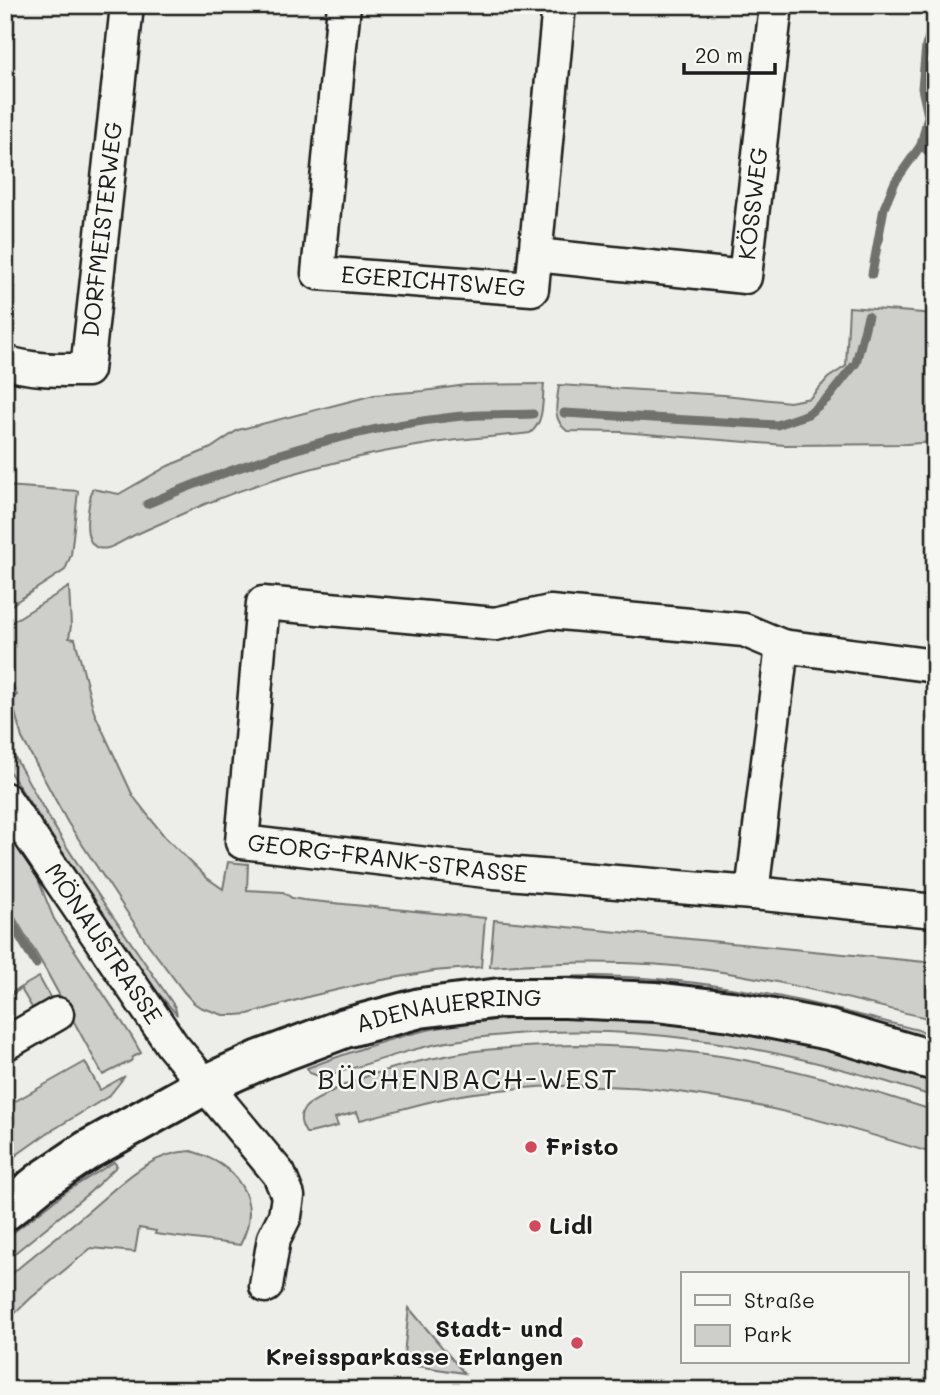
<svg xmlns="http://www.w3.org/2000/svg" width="940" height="1395" font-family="Mali,sans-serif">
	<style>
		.green { fill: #cececb; stroke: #757574; stroke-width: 2 }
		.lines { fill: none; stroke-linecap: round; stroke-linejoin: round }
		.stream { stroke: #6f6f6d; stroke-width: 9 }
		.street-casing { stroke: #1c1c1c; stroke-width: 37 }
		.secondary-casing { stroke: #1c1c1c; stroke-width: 44 }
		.street { stroke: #f6f6f2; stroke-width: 32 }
		.secondary { stroke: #f6f6f2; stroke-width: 38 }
		.poi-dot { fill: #d1495b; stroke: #f6f6f2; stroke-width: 2.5 }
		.labels { text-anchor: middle; stroke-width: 5; stroke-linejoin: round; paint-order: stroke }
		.street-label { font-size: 24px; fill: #1c1c1c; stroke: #f6f6f2 }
		.poi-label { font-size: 24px; font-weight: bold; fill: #1c1c1c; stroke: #f6f6f2; text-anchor: start }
		.quarter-label { font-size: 28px; letter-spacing: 2px; fill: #1c1c1c; stroke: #f6f6f2 }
	</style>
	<rect width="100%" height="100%" fill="#edede9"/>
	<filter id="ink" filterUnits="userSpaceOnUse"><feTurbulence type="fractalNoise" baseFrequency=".0143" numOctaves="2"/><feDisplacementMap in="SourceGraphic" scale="14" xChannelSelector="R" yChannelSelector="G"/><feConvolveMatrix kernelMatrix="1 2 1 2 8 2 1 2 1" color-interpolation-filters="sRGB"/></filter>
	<g filter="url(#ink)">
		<g class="green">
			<path d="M849 307 935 314V442L906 444 785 445 621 432 567 431C551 418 557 404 559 385L724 395 790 402 810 398 828 378 846 366Z"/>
			<path d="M544 384C542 400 545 422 530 433 498 437 467 438 435 443 357 455 278 474 205 504 182 514 159 524 137 534 127 538 118 545 108 548 103 549 102 549 98 548 80 540 89 504 92 489L119 494 168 466 211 448 238 430 374 395 424 391 466 385Z"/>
			<polygon points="5,486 78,491 71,555 65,570 5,609"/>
			<polygon points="69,587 71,626 69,638 75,639 94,712 133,796 165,837 207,878 223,889 228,862 248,864 247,890 283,892 292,898 303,900 485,918 481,967 434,971 371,982 311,996 248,1014 236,1015 223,1015 200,1007 194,1003 184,992 148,944 68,823 22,738 11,698 17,695 5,674 5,626"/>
			<path d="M5 730C9 751 22 769 32 788 74 865 127 935 175 1007L177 1015 153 987 136 963 5 765Z"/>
			<polygon points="5,823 31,862 54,919 132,1037 141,1053 133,1057 131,1061 103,1075 43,965 5,901"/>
			<path d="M494 920 935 963V1020C860 1002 786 981 709 970 637 960 563 961 490 967Z"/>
			<path d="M595 976C639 977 681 980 724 987 795 997 865 1017 935 1034V1044L537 979 547 977Z"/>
			<polygon points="39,977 52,1001 34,1011 21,989 8,997 10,1001 5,1004 5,996"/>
			<path d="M557 1016 693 1022 804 1043 935 1080V1097C776 1045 621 1015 454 1041 408 1048 366 1066 321 1077L310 1073 307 1068C348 1053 389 1038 432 1029 473 1021 515 1018 557 1016Z"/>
			<path d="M575 1045C624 1046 672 1049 720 1056 793 1067 865 1088 935 1111V1154C864 1132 796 1112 723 1099 692 1094 660 1088 628 1087 577 1084 525 1086 474 1093 435 1098 398 1111 360 1120L357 1112 335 1118 338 1126 310 1133H306C301 1125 298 1117 305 1108 308 1104 313 1102 318 1099 326 1095 333 1090 342 1086 381 1069 425 1059 467 1052 503 1047 539 1046 575 1045Z"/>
			<polygon points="85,1062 100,1090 125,1076 109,1096 46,1134 5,1163 5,1109 12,1103"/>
			<path d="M191 1151C236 1164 264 1200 240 1245L155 1234 156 1231 139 1228 135 1252 91 1248 31 1298 5 1323V1280C31 1256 59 1236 85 1214 117 1188 148 1152 191 1151Z"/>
			<polygon points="114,1162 117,1166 90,1192 5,1261 5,1239 10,1235 67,1191"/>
			<polygon points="409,1308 464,1373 403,1364"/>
		</g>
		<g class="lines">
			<g class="stream">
				<polyline points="921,145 935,157"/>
				<polyline points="872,274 884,208 895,182 921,145 928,116 922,88 926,46 935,19"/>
				<polyline points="564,413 777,425 808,414 828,398 856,363 868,316"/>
				<path d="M147 504C245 461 347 429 453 417 479 414 507 415 533 414"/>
				<polyline points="5,911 36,964"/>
			</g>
			<defs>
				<g id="street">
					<path id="s1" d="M344 5 318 273 532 289 559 5"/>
					<path id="s2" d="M536 255 745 277 776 5"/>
					<path id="s3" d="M5 362C32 371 60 370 87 370L126 15V5"/>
					<path id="s4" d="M935 666 782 646 744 630 550 612 495 624 263 603 242 842 494 872 752 893 935 911"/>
					<path id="s5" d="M5 799 172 1045 279 1174 288 1196 285 1216 274 1238 266 1286"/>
					<polyline points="752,893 782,646"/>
					<polyline points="5,1044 57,1014"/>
				</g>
				<g id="secondary">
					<path id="s6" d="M5 1211 42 1181 88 1150 205 1085 260 1060 345 1028 420 1008 500 998H565L656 1002 731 1011 829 1030 935 1061"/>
				</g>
			</defs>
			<use href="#street" class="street-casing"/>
			<use href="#secondary" class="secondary-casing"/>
			<use href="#street" class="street"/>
			<use href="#secondary" class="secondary"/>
		</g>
	</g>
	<g class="poi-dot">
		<circle cx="531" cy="1147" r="7"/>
		<circle cx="535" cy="1226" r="7"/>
		<circle cx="577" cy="1343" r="7"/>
	</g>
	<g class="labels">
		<g class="street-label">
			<text dy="8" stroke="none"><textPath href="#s2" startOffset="284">KÖSSWEG</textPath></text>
			<text dy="8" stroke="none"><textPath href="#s3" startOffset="224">DORFMEISTERWEG</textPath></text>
			<text dy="8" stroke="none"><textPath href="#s1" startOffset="385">EGERICHTSWEG</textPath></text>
			<text dy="8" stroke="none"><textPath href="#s4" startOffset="1066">GEORG-FRANK-STRASSE</textPath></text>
			<text dy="8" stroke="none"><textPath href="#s5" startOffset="175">MÖNAUSTRASSE</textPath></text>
			<text dy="8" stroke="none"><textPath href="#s6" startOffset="494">ADENAUERRING</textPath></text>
		</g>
		<g class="poi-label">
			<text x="545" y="1155">Fristo</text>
			<text x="549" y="1234">Lidl</text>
			<text x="563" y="1337" text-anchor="end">Stadt- und<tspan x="563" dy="28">Kreissparkasse Erlangen</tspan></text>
		</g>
		<g class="quarter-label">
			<text x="468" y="1089">BÜCHENBACH-WEST</text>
		</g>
	</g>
	<rect width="940" height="1395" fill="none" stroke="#f6f6f2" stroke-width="28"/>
	<rect x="14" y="14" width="912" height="1367" fill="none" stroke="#1c1c1c" stroke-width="2.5" filter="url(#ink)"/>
	<rect x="681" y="1272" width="228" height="91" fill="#f6f6f2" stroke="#9f9f9c" stroke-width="2"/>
	<rect x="695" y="1295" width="35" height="10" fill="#f6f6f2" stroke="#9f9f9c" stroke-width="2"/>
	<text x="744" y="1308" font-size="21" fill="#1c1c1c">Straße</text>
	<rect x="695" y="1325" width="35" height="21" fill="#cececb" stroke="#9f9f9c" stroke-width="2"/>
	<text x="744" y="1342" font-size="21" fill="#1c1c1c">Park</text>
	<path d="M684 63v10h91v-10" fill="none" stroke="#1c1c1c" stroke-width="3.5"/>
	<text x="695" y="63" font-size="21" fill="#1c1c1c" stroke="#f6f6f2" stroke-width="5" paint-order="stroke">20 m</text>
</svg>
